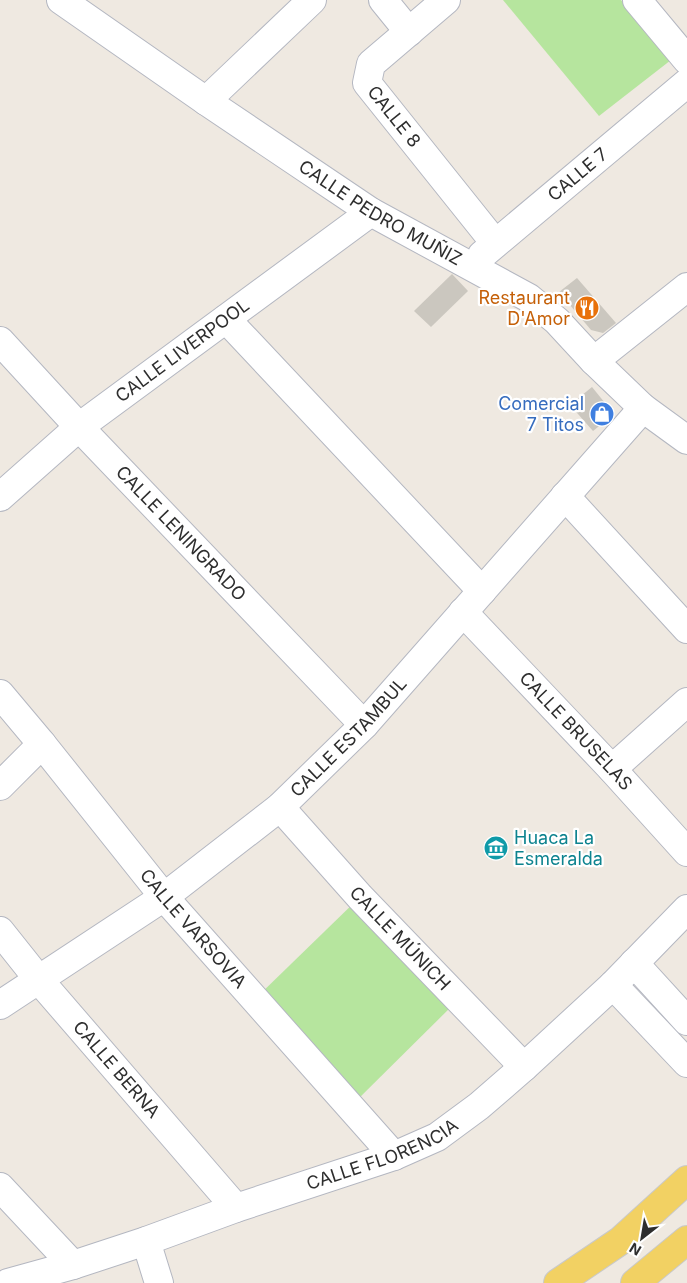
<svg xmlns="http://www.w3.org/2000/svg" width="687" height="1283" font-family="Inter,sans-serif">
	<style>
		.green { fill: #b6e59e }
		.building { fill: #cbc7bf }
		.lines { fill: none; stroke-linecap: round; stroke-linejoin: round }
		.minor-casing { stroke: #b4b7c1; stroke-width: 30 }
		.major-casing { stroke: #c9c9c9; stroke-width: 30 }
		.minor { stroke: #fff; stroke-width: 28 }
		.major { stroke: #f2d163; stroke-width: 28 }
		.labels { text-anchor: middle; stroke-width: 4.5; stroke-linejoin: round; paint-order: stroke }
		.street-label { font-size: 18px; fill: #2e2e2e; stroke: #fff }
		.food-label { font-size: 18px; fill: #c56008; stroke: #fff; text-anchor: end }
		.shop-label { font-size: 18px; fill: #366cbe; stroke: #fff; text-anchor: end }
		.culture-label { font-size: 18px; fill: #0d838f; stroke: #fff; text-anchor: start }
	</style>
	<rect width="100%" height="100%" fill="#efe9e1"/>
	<g class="green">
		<polygon points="503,0 621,0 671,60 599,116"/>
		<polygon points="360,897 459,999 350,1107 255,999"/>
	</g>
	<g class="building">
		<polygon points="452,274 468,291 431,327 414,311"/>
		<polygon points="577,278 616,323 603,333 591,330 559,292"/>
		<polygon points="592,387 614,414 593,431 570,405"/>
	</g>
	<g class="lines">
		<defs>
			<g id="minor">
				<path id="s1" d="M61 0 206 101 371 212 529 298 557 321 594 361 643 408 687 440"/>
				<polyline points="383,0 409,32"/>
				<path id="s2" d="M446 0 371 64 367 83 495 243"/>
				<polyline points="637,0 687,60"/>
				<polyline points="206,101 312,0"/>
				<path id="s3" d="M482 255 687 83"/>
				<polyline points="226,319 482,591"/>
				<path id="s4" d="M0 341 79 427 364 725"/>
				<polyline points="594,361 687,287"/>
				<polyline points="565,496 687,629"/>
				<path id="s5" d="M0 497 79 427 371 212"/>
				<path id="s6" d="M463 612 612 769 687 852"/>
				<path id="s7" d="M0 694 42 744 164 897 394 1156"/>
				<polyline points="612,769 687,702"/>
				<polyline points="0,786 42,744"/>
				<path id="s8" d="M280 807 360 897 524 1067"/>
				<path id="s9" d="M0 931 39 980 236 1208"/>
				<polyline points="634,963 687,1021"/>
				<polyline points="613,985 687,1063"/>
				<path id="s10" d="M0 1005 164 897 280 807 364 725 643 408"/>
				<polyline points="0,1187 73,1265"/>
				<polyline points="146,1241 159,1283"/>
				<path id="s11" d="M8 1283 73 1265 146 1241 236 1208 394 1156 437 1137 479 1106 524 1067 613 985 687 909"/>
			</g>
			<g id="major">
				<polyline points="558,1283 620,1241 687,1180"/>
				<polyline points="635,1283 687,1240"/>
			</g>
		</defs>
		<use href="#minor" class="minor-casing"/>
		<use href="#major" class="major-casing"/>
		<use href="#minor" class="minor"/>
		<use href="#major" class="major"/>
	</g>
	<defs>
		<symbol id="restaurant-disc" viewBox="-11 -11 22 22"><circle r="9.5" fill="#e8710a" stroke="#fff"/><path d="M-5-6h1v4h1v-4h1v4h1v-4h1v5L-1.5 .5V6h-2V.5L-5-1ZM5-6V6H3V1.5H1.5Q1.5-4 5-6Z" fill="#fff"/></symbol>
		<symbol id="shop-disc" viewBox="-11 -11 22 22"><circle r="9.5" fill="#3f7fe0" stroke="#fff"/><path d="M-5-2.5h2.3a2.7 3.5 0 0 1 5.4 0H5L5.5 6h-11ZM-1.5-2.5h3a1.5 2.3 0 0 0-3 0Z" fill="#fff"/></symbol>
		<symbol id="museum-disc" viewBox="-11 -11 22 22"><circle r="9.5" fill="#0f9aa8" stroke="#fff"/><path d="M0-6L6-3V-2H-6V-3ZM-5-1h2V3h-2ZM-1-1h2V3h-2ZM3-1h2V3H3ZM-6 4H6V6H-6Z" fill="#fff"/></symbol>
	</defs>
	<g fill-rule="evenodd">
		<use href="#restaurant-disc" x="573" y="294" width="28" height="28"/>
		<use href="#shop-disc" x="588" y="400" width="28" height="28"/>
		<use href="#museum-disc" x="482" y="834" width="28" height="28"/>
	</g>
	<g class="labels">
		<g class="street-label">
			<text dy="6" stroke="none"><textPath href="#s2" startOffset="161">CALLE 8</textPath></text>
			<text dy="6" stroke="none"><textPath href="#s3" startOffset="125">CALLE 7</textPath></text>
			<text dy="6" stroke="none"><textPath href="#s1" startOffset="384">CALLE PEDRO MUÑIZ</textPath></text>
			<text dy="6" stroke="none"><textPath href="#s5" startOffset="234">CALLE LIVERPOOL</textPath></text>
			<text dy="6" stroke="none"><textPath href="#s4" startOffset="264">CALLE LENINGRADO</textPath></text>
			<text dy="6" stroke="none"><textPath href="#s6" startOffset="164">CALLE BRUSELAS</textPath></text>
			<text dy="6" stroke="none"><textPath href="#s10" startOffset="441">CALLE ESTAMBUL</textPath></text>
			<text dy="6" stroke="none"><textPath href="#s7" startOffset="304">CALLE VARSOVIA</textPath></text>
			<text dy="6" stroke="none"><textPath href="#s8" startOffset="178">CALLE MÚNICH</textPath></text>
			<text dy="6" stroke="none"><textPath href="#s9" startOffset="181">CALLE BERNA</textPath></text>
			<text dy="6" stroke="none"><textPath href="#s11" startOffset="396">CALLE FLORENCIA</textPath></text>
		</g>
		<g class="food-label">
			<text x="570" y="304">Restaurant<tspan x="570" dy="21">D'Amor</tspan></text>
		</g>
		<g class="shop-label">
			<text x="584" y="410">Comercial<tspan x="584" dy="21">7 Titos</tspan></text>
		</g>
		<g class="culture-label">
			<text x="514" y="844">Huaca La<tspan x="514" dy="21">Esmeralda</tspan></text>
		</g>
	</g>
	<g transform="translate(642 1238) rotate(211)" stroke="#ffffff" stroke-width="4" paint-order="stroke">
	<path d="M0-4L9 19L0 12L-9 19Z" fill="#2e2e2e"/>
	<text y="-8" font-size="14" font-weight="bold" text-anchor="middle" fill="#2e2e2e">N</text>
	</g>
</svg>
